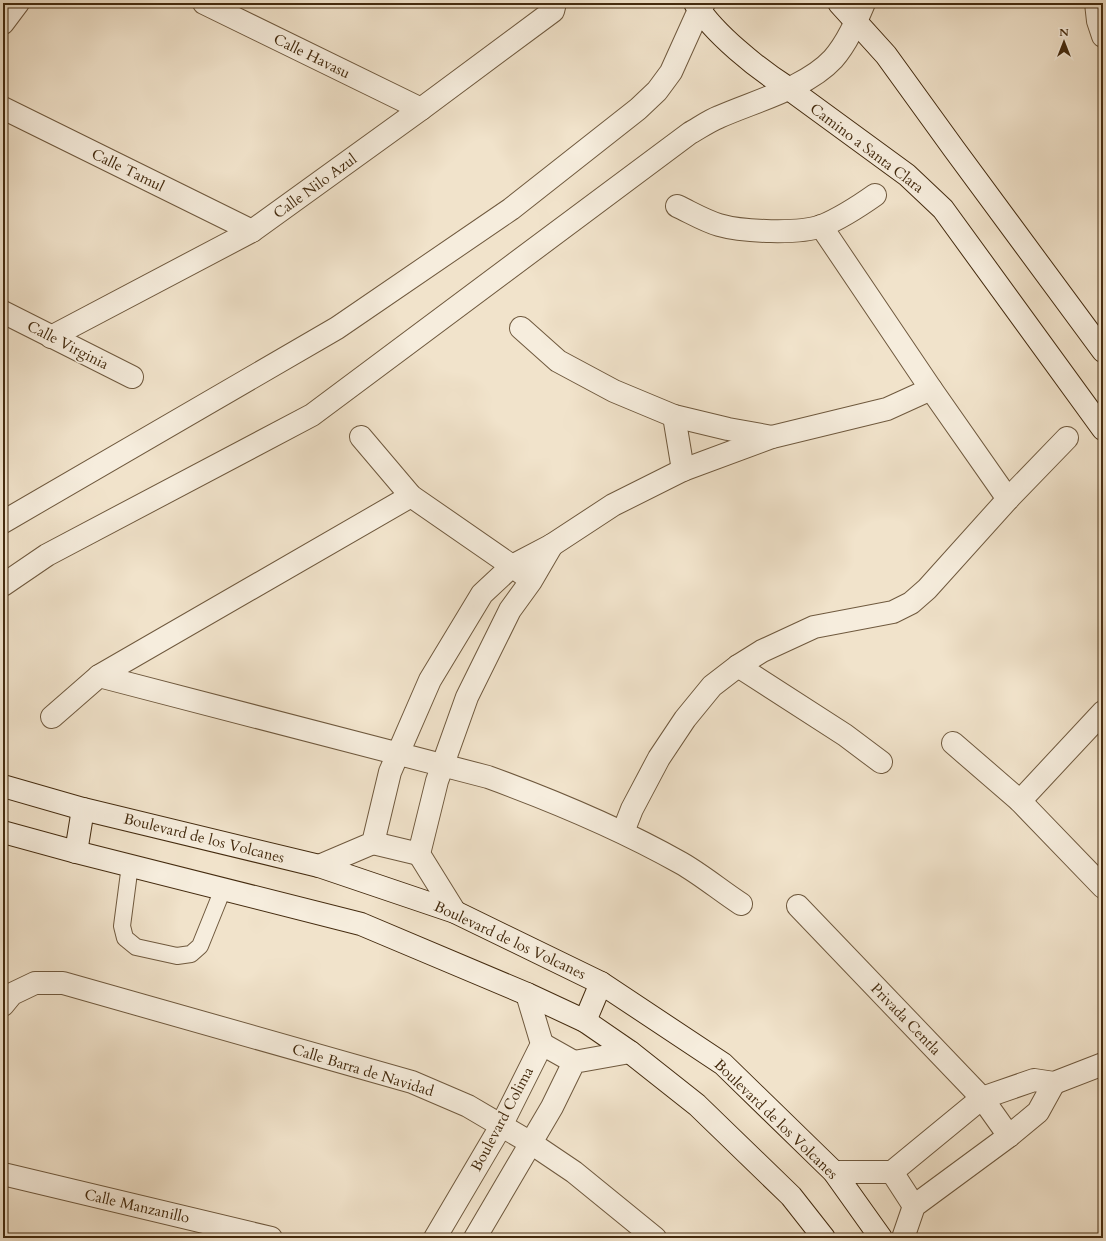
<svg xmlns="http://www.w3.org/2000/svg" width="1106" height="1241" font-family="Cardo,serif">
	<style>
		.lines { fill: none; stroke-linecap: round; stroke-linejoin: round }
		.lane-casing { stroke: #6f593e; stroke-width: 18 }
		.street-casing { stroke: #6f593e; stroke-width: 24 }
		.secondary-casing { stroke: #442b0f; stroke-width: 24 }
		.lane { stroke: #f6eddd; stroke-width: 16 }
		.street { stroke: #f6eddd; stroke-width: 22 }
		.secondary { stroke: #f6eddd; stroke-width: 22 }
		.labels { text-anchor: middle; stroke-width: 3.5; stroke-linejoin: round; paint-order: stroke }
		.street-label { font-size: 15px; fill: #442b0f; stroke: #f6eddd }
	</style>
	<rect width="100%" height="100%" fill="#f1e3cb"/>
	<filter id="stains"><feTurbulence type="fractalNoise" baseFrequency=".005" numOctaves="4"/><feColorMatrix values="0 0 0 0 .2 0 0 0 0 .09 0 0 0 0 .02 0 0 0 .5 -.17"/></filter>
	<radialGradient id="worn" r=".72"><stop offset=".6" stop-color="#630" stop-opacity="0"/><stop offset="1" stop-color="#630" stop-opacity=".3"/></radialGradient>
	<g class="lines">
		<defs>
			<polyline id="lane" points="130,865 122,926 125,938 136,947 177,956 191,954 200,946 223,889"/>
			<g id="street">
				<polyline points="204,3 421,109"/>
				<polyline points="1096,3 1098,21 1103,36"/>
				<polyline points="3,23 18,3"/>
				<polyline points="3,108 252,231"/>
				<path d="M677 206C690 212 705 221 719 225 743 232 799 234 822 226 841 218 858 207 875 195"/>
				<polyline points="821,226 931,389 1008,499"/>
				<polyline points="3,312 132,377"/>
				<polyline points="521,328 558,361 614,391 674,416 728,429 772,437"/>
				<polyline points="51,337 252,231 421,109 553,11 555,3"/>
				<polyline points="674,416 683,470"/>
				<polyline points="361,437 411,496 512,566 524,575"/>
				<polyline points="3,522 337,328 511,209 638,109 657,91 671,72 699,10 704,3"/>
				<path d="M3 585 47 555 312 415 690 133C699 128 709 121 719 117 755 101 806 88 833 59 847 43 856 22 864 3"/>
				<polyline points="738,666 845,735 881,762"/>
				<path d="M99 676 488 777C554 801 619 828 681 863 702 875 721 891 741 904"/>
				<polyline points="52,717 99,676 411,496"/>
				<polyline points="953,743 1020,801 1103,887"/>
				<polyline points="1020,801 1103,712"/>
				<polyline points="623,832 632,809 659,758 685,719 712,686 738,666 762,651 814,627 893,612 911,603 927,589 1008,499 1067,438"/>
				<polyline points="373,843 419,854"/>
				<polyline points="319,866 373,843 390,772 430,680 482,594 512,566 552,545 613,505 683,470 772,437 887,409 931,389"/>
				<polyline points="798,906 982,1098 1009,1136"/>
				<polyline points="455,912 419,854 437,781 467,697 510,610 531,581 552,545"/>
				<polyline points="3,1005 12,994 35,983 63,983 412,1082 468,1106 531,1143 574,1172 655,1238"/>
				<polyline points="542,1044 574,1062"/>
				<polyline points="834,1172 892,1172 982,1098 1034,1080 1054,1083 1103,1064"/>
				<polyline points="892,1172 914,1206"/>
				<polyline points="3,1174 271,1238"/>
				<polyline points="435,1238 501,1126 542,1044 527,994"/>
				<polyline points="475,1238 552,1107 574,1062 630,1052"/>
				<polyline points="903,1238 914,1206 1009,1136 1038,1112 1054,1083"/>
			</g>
			<g id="secondary">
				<path d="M695 3C713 33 758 69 788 88L907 175 943 209 1103 429"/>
				<polyline points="839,3 886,55 954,149 1103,351"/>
				<polyline points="3,786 83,809 319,866 455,912 601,983 723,1064 834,1172 881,1238"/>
				<polyline points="3,832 76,852 361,924 527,994 585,1021 630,1052 697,1105 791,1196 824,1238"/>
				<polyline points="76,852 83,809"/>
				<polyline points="585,1021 601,983"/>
			</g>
		</defs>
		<use href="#lane" class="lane-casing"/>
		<use href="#street" class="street-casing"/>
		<use href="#secondary" class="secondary-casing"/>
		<use href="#lane" class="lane"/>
		<use href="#street" class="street"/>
		<use href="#secondary" class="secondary"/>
	</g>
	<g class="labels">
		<g class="street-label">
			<text transform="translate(312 56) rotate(26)" y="5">Calle Havasu</text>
			<text transform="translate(867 148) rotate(37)" y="5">Camino a Santa Clara</text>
			<text transform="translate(128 170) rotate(26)" y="5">Calle Tamul</text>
			<text transform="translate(315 186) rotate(-36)" y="5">Calle Nilo Azul</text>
			<text transform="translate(68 345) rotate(27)" y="5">Calle Virginia</text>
			<text transform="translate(204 838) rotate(14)" y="5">Boulevard de los Volcanes</text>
			<text transform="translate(510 940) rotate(25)" y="5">Boulevard de los Volcanes</text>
			<text transform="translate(906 1019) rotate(46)" y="5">Privada Centla</text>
			<text transform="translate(363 1070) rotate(17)" y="5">Calle Barra de Navidad</text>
			<text transform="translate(502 1119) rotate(-62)" y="5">Boulevard Colima</text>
			<text transform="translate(776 1119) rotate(44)" y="5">Boulevard de los Volcanes</text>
			<text transform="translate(137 1206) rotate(13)" y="5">Calle Manzanillo</text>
		</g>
	</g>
	<rect width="1106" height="1241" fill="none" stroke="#f1e3cb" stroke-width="16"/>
	<rect x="4" y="4" width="1098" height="1233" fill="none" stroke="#442b0f" stroke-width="2"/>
	<rect x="8" y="8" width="1090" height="1225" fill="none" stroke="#442b0f"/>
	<g transform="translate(1064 42)" stroke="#f6eddd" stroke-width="3" paint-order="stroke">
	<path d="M0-3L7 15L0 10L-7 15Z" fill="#442b0f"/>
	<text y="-6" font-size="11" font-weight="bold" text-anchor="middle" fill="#442b0f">N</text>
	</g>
	<rect width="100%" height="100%" filter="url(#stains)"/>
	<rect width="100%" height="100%" fill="url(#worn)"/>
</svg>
